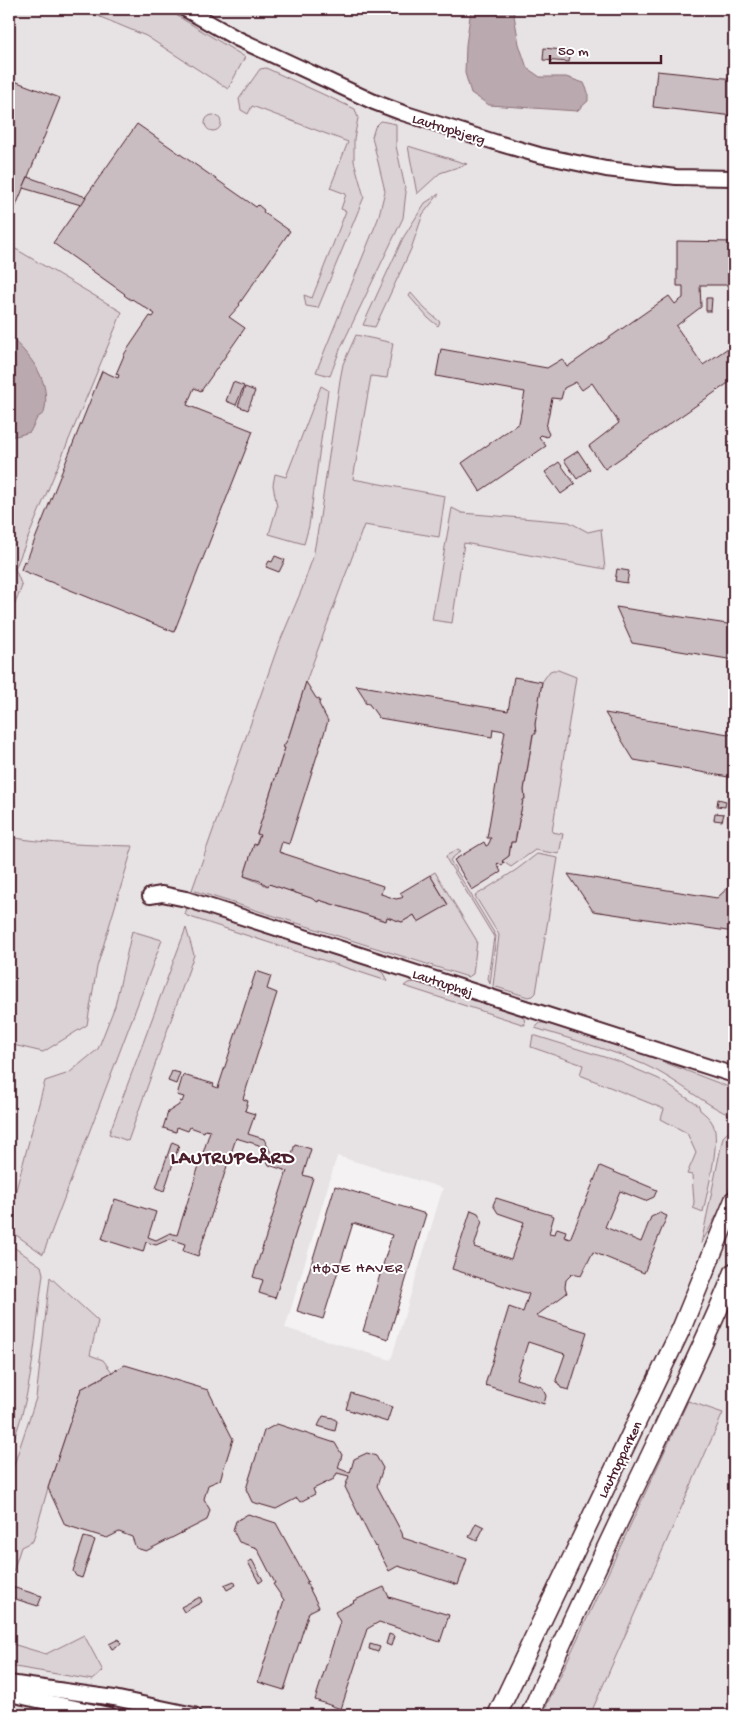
<svg xmlns="http://www.w3.org/2000/svg" width="743" height="1724" font-family="'Gochi Hand',sans-serif">
	<style>
		.built { fill: #e7e2e3; fill-rule: evenodd }
		.green { fill: #dbd2d5; stroke: #927880 }
		.water { fill: #baa9ae; stroke: #8d727a }
		.building { fill: #cabdc1; stroke: #4a1f2b }
		.lines { fill: none; stroke-linecap: round; stroke-linejoin: round }
		.minor-casing { stroke: #4a1f2b; stroke-width: 18 }
		.tertiary-casing { stroke: #4a1f2b; stroke-width: 21 }
		.minor { stroke: #fff; stroke-width: 14 }
		.tertiary { stroke: #fff; stroke-width: 18 }
		.labels { text-anchor: middle; stroke-width: 4; stroke-linejoin: round; paint-order: stroke }
		.street-label { font-size: 14px; fill: #4a1f2b; stroke: #fff }
		.neighbourhood-label { font-size: 15px; letter-spacing: 1px; fill: #4a1f2b; stroke: #fff }
		.district-label { font-size: 19px; font-weight: bold; letter-spacing: 1px; fill: #4a1f2b; stroke: #fff }
	</style>
	<rect width="100%" height="100%" fill="#f4f2f2"/>
	<filter id="ink" filterUnits="userSpaceOnUse"><feTurbulence type="fractalNoise" baseFrequency=".02" numOctaves="2"/><feDisplacementMap in="SourceGraphic" scale="10" xChannelSelector="R" yChannelSelector="G"/><feConvolveMatrix kernelMatrix="1 2 1 2 8 2 1 2 1" color-interpolation-filters="sRGB"/></filter>
	<g filter="url(#ink)">
		<path class="built" d="M9 9H734V1715H9ZM337 1156 443 1188 391 1360 285 1328Z"/>
		<g class="green">
			<polygon points="81,9 166,9 245,57 228,89 146,36"/>
			<polygon points="266,68 355,109 358,118 354,139 354,161 364,197 318,308 306,306 304,295 312,298 346,211 341,209 346,194 330,188 348,142 252,106 248,114 241,110 239,99 260,69"/>
			<circle cx="213" cy="123" r="8"/>
			<polygon points="381,121 396,124 396,146 406,192 403,218 341,347 330,376 316,372 378,219 385,191 372,137 375,127"/>
			<polygon points="408,146 467,164 440,173 417,194"/>
			<polygon points="439,194 423,214 411,249 375,327 363,325 403,238 425,203"/>
			<polygon points="9,245 122,312 15,569 22,586 9,619"/>
			<polygon points="411,293 425,309 440,322 438,326 428,318 409,296"/>
			<polygon points="356,335 393,343 387,378 371,376 353,479 445,496 439,537 364,525 308,676 288,739 283,747 285,748 257,834 260,835 256,845 254,845 244,876 267,886 269,884 311,898 318,902 319,900 385,921 387,917 402,922 414,915 418,922 448,904 430,875 435,872 477,941 473,974 468,977 192,890 278,646 302,589 313,557 319,524 340,380 343,364"/>
			<polygon points="321,386 328,390 309,526 304,544 269,534 277,507 273,485 275,474 286,477"/>
			<polygon points="452,508 462,513 569,522 588,532 601,529 605,569 464,543 452,623 432,620"/>
			<polygon points="553,670 558,670 576,677 552,832 563,834 559,854 535,850 511,867 502,861 509,856 511,842 515,842 523,800 525,799 524,790 542,682 550,671"/>
			<path d="M9 837C49 844 91 845 133 846L97 967 87 1025 43 1052 9 1044Z"/>
			<polygon points="458,849 461,851 450,860 496,936 490,984 488,978 494,937 447,860 446,856"/>
			<polygon points="537,854 558,858 536,993 533,996 528,997 493,986 499,935 475,896 516,870"/>
			<polygon points="187,908 377,969 383,973 387,981 187,916 185,914"/>
			<polygon points="186,928 194,955 128,1141 109,1134"/>
			<polygon points="132,931 162,940 43,1254 9,1230 9,1216 45,1081 69,1073 98,1049 115,1006"/>
			<polygon points="415,982 520,1014 524,1018 525,1025 404,986 408,983"/>
			<path d="M540 1023H546L635 1051 734 1089V1117C702 1104 677 1079 645 1065 610 1049 572 1040 535 1028Z"/>
			<path d="M533 1035 617 1061 659 1079 699 1106 700 1110C705 1114 710 1118 713 1124 721 1141 707 1192 703 1212L693 1208 694 1202 692 1175 687 1174 696 1153 687 1133 661 1119 664 1109 580 1075 583 1065 531 1047Z"/>
			<polygon points="729,1131 734,1131 732,1150 734,1151 734,1175 726,1198 701,1244 723,1137"/>
			<path d="M9 1244 41 1266 43 1274C35 1333 33 1397 9 1451Z"/>
			<polygon points="50,1277 98,1321 90,1355 103,1360 112,1372 81,1389 48,1488 33,1541 21,1547 9,1584 9,1480 36,1398"/>
			<polygon points="688,1401 723,1413 590,1715 542,1715"/>
			<polygon points="84,1635 103,1671 93,1680 9,1666 9,1643 46,1654"/>
		</g>
		<g class="water">
			<polygon points="471,9 513,9 519,44 527,68 540,77 566,77 584,83 588,92 588,101 577,111 489,105 471,93 465,73 466,45"/>
			<path d="M9 336C31 356 52 381 44 413L37 418 30 432 16 436H9Z"/>
		</g>
		<g class="building">
			<polygon points="544,48 571,51 569,62 543,60"/>
			<polygon points="657,71 734,79 734,116 653,107"/>
			<polygon points="9,79 60,98 9,223"/>
			<polygon points="137,124 256,207 258,205 264,210 263,212 290,231 239,304 240,305 229,317 245,328 201,391 194,388 187,405 253,431 174,632 21,570 24,561 26,562 102,371 118,378 119,375 116,374 125,353 150,316 153,317 155,314 132,299 131,300 124,295 125,294 53,243"/>
			<polygon points="28,177 86,197 81,205 23,188"/>
			<polygon points="677,241 734,242 734,285 700,285 701,307 676,326 703,365 734,344 734,379 605,469 589,446 619,423 592,383 582,390 576,382 564,388 561,399 552,398 546,428 549,434 547,437 541,435 539,437 546,446 480,491 462,463 519,423 525,392 436,376 441,349 547,368 562,359 567,367 669,296 675,304 683,298 683,286 677,286"/>
			<polygon points="706,298 712,298 711,311 706,311"/>
			<polygon points="233,382 244,386 236,405 226,401"/>
			<polygon points="245,387 255,391 248,410 238,406"/>
			<polygon points="578,451 590,469 577,479 564,460"/>
			<polygon points="559,462 575,484 561,494 545,472"/>
			<polygon points="275,556 285,560 279,572 266,567 269,561 272,562"/>
			<polygon points="617,569 629,571 627,583 615,581"/>
			<polygon points="616,607 734,625 734,660 632,643"/>
			<polygon points="514,677 542,682 535,724 536,734 533,734 524,790 525,799 523,800 515,842 511,842 509,856 502,861 504,863 502,866 498,863 497,864 501,872 472,890 454,860 484,842 486,846 488,845 490,841 491,838 487,838 505,731 493,729 492,737 379,718 369,704 365,703 365,699 356,685 508,711"/>
			<polygon points="306,682 316,698 320,700 319,704 328,721 289,844 282,842 279,852 383,886 381,894 396,899 401,898 403,897 400,893 430,875 448,905 418,922 414,915 402,922 387,917 386,921 319,900 318,902 311,898 269,884 268,886 260,881 244,876 254,844 256,845 260,835 257,834 285,748 283,747 288,739"/>
			<polygon points="605,713 734,735 734,778 634,760"/>
			<polygon points="718,799 726,801 725,807 717,806"/>
			<polygon points="715,813 724,814 722,821 714,820"/>
			<polygon points="568,874 717,898 734,882 734,879 734,932 593,911"/>
			<polygon points="256,971 271,976 267,989 277,993 243,1099 248,1101 245,1111 255,1114 248,1134 264,1139 274,1159 289,1164 295,1144 311,1149 303,1175 313,1178 275,1298 259,1293 263,1280 253,1277 287,1171 269,1165 259,1145 236,1138 198,1256 183,1251 185,1244 170,1239 156,1245 146,1242 143,1252 102,1239 115,1199 156,1212 148,1237 156,1240 170,1233 177,1235 210,1131 205,1130 204,1132 190,1127 188,1131 177,1127 176,1132 163,1128 168,1112 179,1105 180,1101 182,1102 184,1097 177,1095 183,1075 214,1084 213,1086 218,1088"/>
			<polygon points="172,1071 180,1073 176,1084 168,1081"/>
			<polygon points="172,1142 179,1145 164,1191 156,1188"/>
			<polygon points="600,1166 657,1190 654,1197 645,1201 620,1191 605,1227 641,1242 651,1217 660,1213 667,1216 644,1273 593,1252 581,1276 572,1274 566,1280 565,1287 567,1293 536,1316 587,1332 569,1390 561,1388 556,1380 565,1354 528,1342 516,1379 542,1387 546,1396 544,1404 485,1385 509,1307 523,1312 529,1294 452,1269 471,1210 478,1213 482,1221 474,1247 511,1259 524,1222 498,1213 493,1205 496,1198 554,1216 549,1233 555,1234 557,1228 566,1231 564,1237 570,1239"/>
			<polygon points="335,1186 426,1214 388,1339 363,1331 392,1235 353,1223 323,1319 297,1311"/>
			<polygon points="125,1365 208,1390 233,1439 220,1480 208,1485 204,1499 210,1510 207,1520 146,1551 136,1548 132,1537 119,1532 107,1538 65,1525 48,1488 81,1389"/>
			<polygon points="351,1393 392,1407 387,1422 346,1409"/>
			<polygon points="323,1416 333,1418 337,1421 335,1431 318,1426"/>
			<polygon points="277,1424 335,1443 342,1455 338,1468 350,1473 354,1459 367,1453 376,1456 383,1468 377,1486 402,1533 403,1538 467,1559 458,1585 398,1566 389,1571 376,1546 375,1547 345,1487 349,1476 337,1473 334,1479 313,1489 315,1494 300,1502 297,1498 276,1509 252,1502 246,1489 264,1431"/>
			<polygon points="248,1514 276,1523 308,1582 306,1582 319,1607 309,1612 284,1690 258,1682 284,1600 273,1584 275,1583 257,1548 239,1542 233,1530 236,1521"/>
			<polygon points="476,1523 484,1527 477,1541 469,1537"/>
			<polygon points="84,1537 95,1540 82,1578 76,1576 73,1571"/>
			<polygon points="252,1560 263,1580 259,1583 248,1562"/>
			<polygon points="234,1581 236,1585 227,1590 224,1585"/>
			<polygon points="12,1587 42,1596 38,1606 9,1597"/>
			<polygon points="384,1587 389,1597 449,1615 440,1642 379,1622 367,1629 341,1709 315,1700 340,1622 335,1612 354,1602 353,1601"/>
			<polygon points="200,1597 202,1602 184,1612 181,1607"/>
			<polygon points="389,1634 394,1636 391,1646 386,1644"/>
			<polygon points="119,1639 121,1644 112,1649 109,1644"/>
			<polygon points="370,1644 380,1647 378,1652 369,1649"/>
		</g>
		<g class="lines">
			<defs>
				<g id="minor">
					<polyline points="185,9 236,38 374,102 403,113 501,144 539,155 606,169 676,177 734,178"/>
					<polyline points="150,896 162,894 186,899 734,1075"/>
					<polyline points="9,1683 114,1698 194,1715"/>
					<polyline points="9,1694 109,1715"/>
				</g>
				<g id="tertiary">
					<polyline points="497,1715 682,1327 734,1200"/>
					<path d="M530 1715C568 1627 609 1541 651 1454 679 1394 709 1334 734 1272"/>
				</g>
			</defs>
			<use href="#minor" class="minor-casing"/>
			<use href="#tertiary" class="tertiary-casing"/>
			<use href="#minor" class="minor"/>
			<use href="#tertiary" class="tertiary"/>
		</g>
	</g>
	<g class="labels">
		<g class="street-label">
			<text transform="translate(449 128) rotate(17)" y="5">Lautrupbjerg</text>
			<text transform="translate(443 982) rotate(18)" y="5">Lautruphøj</text>
			<text transform="translate(619 1459) rotate(-64)" y="5">Lautrupparken</text>
		</g>
		<g class="neighbourhood-label">
			<text x="358" y="1272">HØJE HAVER</text>
		</g>
		<g class="district-label">
			<text x="233" y="1163">LAUTRUPGÅRD</text>
		</g>
	</g>
	<rect width="743" height="1724" fill="none" stroke="#fff" stroke-width="30"/>
	<rect x="15" y="15" width="713" height="1694" fill="none" stroke="#4a1f2b" stroke-width="2" filter="url(#ink)"/>
	<path d="M550 55v8h111v-8" fill="none" stroke="#4a1f2b" stroke-width="2.5"/>
	<text x="558" y="55" font-size="15" fill="#4a1f2b" stroke="#ffffff" stroke-width="4" paint-order="stroke">50 m</text>
</svg>
